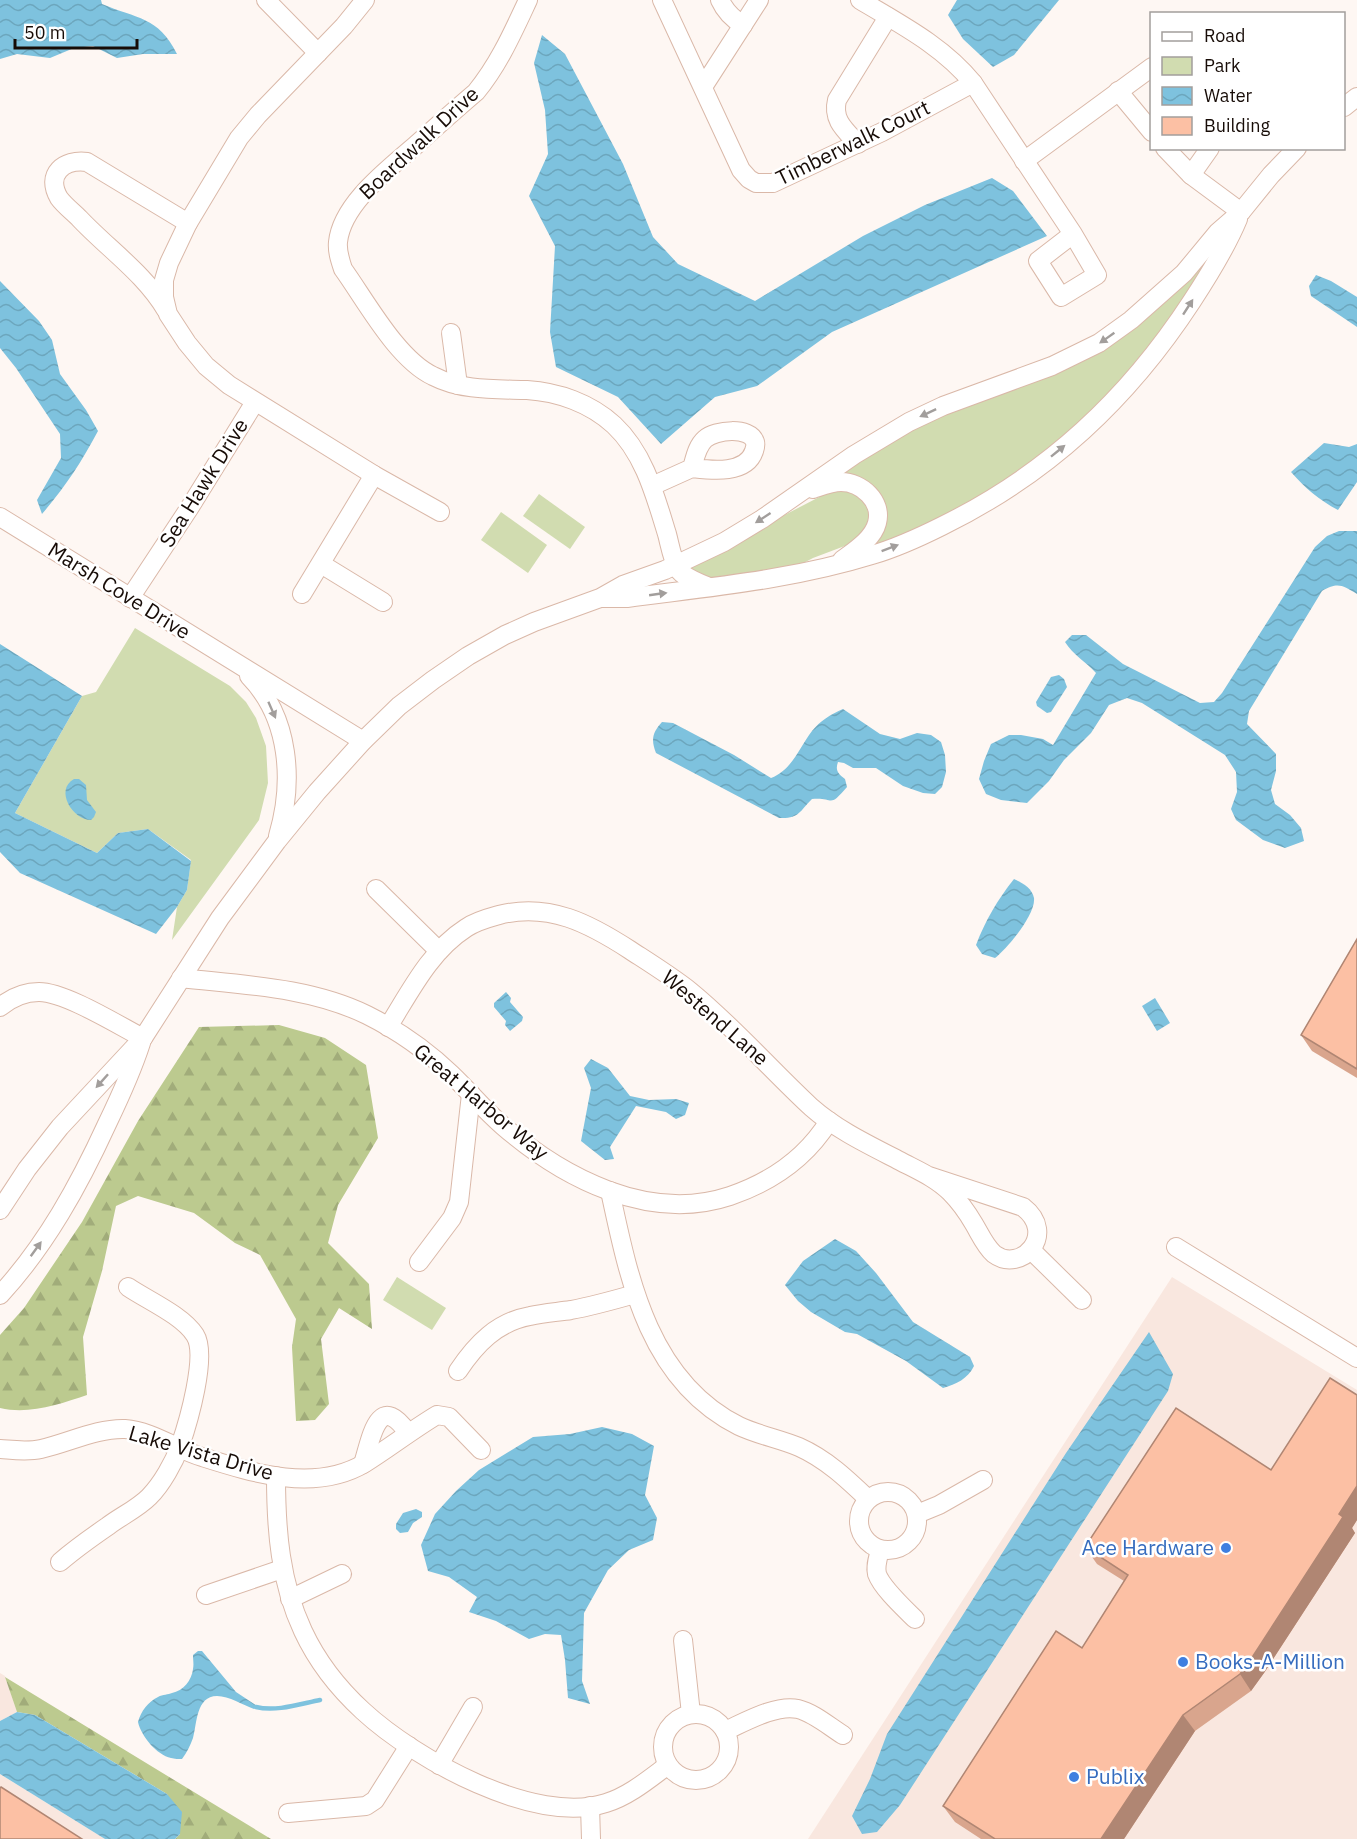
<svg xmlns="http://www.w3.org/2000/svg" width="1357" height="1839" font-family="'IBM Plex Sans',sans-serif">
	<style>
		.built { fill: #f9e7df }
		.green { fill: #d1dcb0 }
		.forest { fill: url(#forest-firs) }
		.water { fill: url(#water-waves) }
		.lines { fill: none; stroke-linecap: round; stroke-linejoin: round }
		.stream { stroke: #7ec2de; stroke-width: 4.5 }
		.minor-casing { stroke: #dab8a8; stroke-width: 20 }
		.minor { stroke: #fff; stroke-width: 18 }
		.wall { fill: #d9a58d }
		.shaded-wall { fill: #b08673 }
		.building { fill: #fcc0a4; stroke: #b08673; stroke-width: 1.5 }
		.oneway { fill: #a29e9c }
		.shop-dot { fill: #3f7fe0; stroke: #fff; stroke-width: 2 }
		.labels { text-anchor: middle; stroke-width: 5; stroke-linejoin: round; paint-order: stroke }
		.street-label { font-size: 21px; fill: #170c07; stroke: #fff }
		.shop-label { font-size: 21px; fill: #366cbe; stroke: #fff; text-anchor: start }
	</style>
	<defs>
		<pattern id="forest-firs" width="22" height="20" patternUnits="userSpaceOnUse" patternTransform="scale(1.5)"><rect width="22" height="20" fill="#bcca8f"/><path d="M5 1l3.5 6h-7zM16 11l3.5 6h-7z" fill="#a1ac7a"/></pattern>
		<pattern id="water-waves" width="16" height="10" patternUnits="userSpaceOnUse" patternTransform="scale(1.5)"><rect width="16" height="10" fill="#7ec2de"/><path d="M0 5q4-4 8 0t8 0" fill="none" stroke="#6ca6bd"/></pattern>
	</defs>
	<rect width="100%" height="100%" fill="#fef7f3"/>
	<g class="built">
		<polygon points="1172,1277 1357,1390 1357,1839 808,1839"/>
		<polygon points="0,1673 5,1676 17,1712 0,1721"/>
		<polygon points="0,1774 105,1839 0,1839"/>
	</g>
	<g class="green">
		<polygon points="1214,248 1217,250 1131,374 1040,460 960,510 867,550 884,527 839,472 923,421 1039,377"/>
		<polygon points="849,490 865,502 870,517 867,528 850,544 813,558 790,570 719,580 698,575 686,566 827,493"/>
		<polygon points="539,494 585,527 570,549 523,516"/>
		<polygon points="501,512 547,545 528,573 481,540"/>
		<polygon points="135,628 230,686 246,702 256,718 266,746 268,783 259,820 172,940 177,907 187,890 191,860 148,829 118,833 97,853 15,813 82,696 96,692"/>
		<polygon points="397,1277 446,1308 432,1330 383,1300"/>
	</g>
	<g class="forest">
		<path d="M279 1025 325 1038 366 1065 378 1138 338 1205 328 1243 369 1284 372 1329 339 1308 321 1339 329 1404 315 1420 296 1421 292 1347 296 1319 260 1255 235 1243 194 1213 138 1196 116 1206 102 1271 83 1337 87 1395C60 1404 29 1415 0 1408V1335L24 1308 82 1222 138 1121 199 1027Z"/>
		<polygon points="5,1677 271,1839 175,1839 180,1834 167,1794 35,1715 17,1712"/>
	</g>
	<g class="water">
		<path d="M0 0H101L102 4C137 19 158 16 177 54H143L117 58 93 46 74 48 50 58 17 54 0 59Z"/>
		<polygon points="957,0 1059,0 1014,55 993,67 963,39 948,15"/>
		<polygon points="542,35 565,54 623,164 653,237 678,264 755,301 863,236 925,205 992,178 1013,191 1047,236 832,332 757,386 715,397 661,444 618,397 556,367 550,332 555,246 529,196 548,154 545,110 534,63"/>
		<polygon points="1316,275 1331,281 1357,297 1357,327 1311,296 1309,286"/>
		<path d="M0 281 39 321 52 340 60 374 86 410 98 431C81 463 65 487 42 514L37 500 61 458 60 434 16 368 0 348Z"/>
		<path d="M1324 443 1349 447 1357 444V482L1338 510C1319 500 1305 488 1291 472Z"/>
		<path d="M1339 531H1357V594C1342 585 1338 582 1322 591L1249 711 1247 724 1276 754V771L1271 790 1275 804 1290 815 1301 828 1304 841 1285 848 1263 840 1236 820 1231 809 1237 792 1236 772 1225 755 1142 703 1127 698 1109 705 1091 733 1064 760 1049 781 1027 803 1001 800 986 794 979 779 984 761 991 744 1009 735H1021L1043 739 1053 745 1096 673C1086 662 1073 655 1065 642L1072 635H1086L1123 664 1200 703 1214 702 1222 693 1315 547 1327 536Z"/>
		<polygon points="0,644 82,696 15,813 97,853 118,833 148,829 191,861 187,890 177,907 156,934 20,873 0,852"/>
		<polygon points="1059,675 1064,679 1067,687 1051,712 1047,713 1037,706 1036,702 1051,677"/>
		<path d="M843 709 880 734 900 739 917 733 931 735 941 742 945 755 946 772 942 787 935 794 923 793 903 786 876 768H853L844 763 838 762C835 770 838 774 845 779L847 787C828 809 835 797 812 799 799 812 799 819 779 818L656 753C651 740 652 733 662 722L673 723 734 755 771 778C792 770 799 748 812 731 820 721 831 714 843 709Z"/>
		<path d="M74 779H79L86 785 87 800 96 812 94 817 91 820C73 820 54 790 74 779Z"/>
		<path d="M1014 879C1023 883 1032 888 1034 898 1036 914 1007 949 995 958L982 954 976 945C985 921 998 899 1014 879Z"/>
		<polygon points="506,992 511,998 510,1002 523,1017 522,1021 510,1031 505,1025 506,1021 494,1007 494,1003"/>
		<polygon points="1155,998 1170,1023 1157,1031 1142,1006"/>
		<polygon points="591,1059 608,1068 630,1096 649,1100 676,1099 689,1103 685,1115 676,1119 666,1112 636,1106 610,1147 614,1159 605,1160 581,1141 591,1088 584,1068"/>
		<path d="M835 1239 856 1251 876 1273 913 1322 970 1357 974 1366C968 1379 956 1384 943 1388L906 1361 857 1334 845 1332 811 1312 798 1301 785 1285 803 1261Z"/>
		<polygon points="1149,1332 1173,1374 1168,1391 900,1805 877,1832 862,1834 852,1816 870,1779 887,1734 1066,1453"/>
		<polygon points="602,1427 632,1434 654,1446 645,1495 657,1518 653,1540 629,1550 608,1570 584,1613 582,1681 590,1704 568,1698 565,1660 561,1635 545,1634 529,1639 496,1621 469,1612 477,1597 449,1577 428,1571 421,1545 435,1514 456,1491 479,1470 533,1437 570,1434"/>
		<polygon points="416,1509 422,1512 422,1517 413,1523 408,1532 400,1533 396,1529 396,1524 403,1513"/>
		<path d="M198 1651H202L236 1692 257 1706 254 1709C243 1705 229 1696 217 1696 196 1696 197 1724 193 1738 190 1746 187 1752 182 1759 178 1759 175 1759 171 1758 157 1755 141 1736 138 1722 141 1711 148 1702 158 1697 163 1694 168 1695 172 1693 183 1691 192 1680 193 1669 194 1664 193 1660 193 1655Z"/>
		<polygon points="17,1712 35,1715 167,1794 182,1812 180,1834 175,1839 105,1839 0,1774 0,1721"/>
	</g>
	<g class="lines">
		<path class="stream" d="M256 1707C276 1712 300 1704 320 1700"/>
		<defs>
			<g id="minor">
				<polyline points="266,0 318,53"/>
				<polyline points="365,0 344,26 258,115 239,138 188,223 169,263 164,280 164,297 168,314 187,343 206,366 229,385 374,475 440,512"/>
				<path d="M528 0C513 32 499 64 476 92 456 109 437 126 417 144 390 168 342 203 338 242 337 251 340 260 343 269 366 301 397 359 433 376 462 391 495 389 527 390 558 392 590 403 614 425 644 453 655 495 667 534 670 545 672 559 678 569 685 579 699 582 709 587"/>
				<polyline points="662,0 741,170 749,179 756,183 773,183 882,132 973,83"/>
				<path d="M720 0C725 11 733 19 743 25"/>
				<path d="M860 0C900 24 943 46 973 83L1073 234 1097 275 1061 297 1038 261 1073 234"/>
				<polyline points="703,87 759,0"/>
				<polyline points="1118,91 1152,132"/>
				<polyline points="1344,107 1357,97"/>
				<path d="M858 144C845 130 832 120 837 100L888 17"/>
				<polyline points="1165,148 1191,175 1241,212"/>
				<polyline points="1024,161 1152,67"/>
				<polyline points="1191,175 1210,148"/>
				<path d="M166 310C145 274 107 248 79 218 73 212 64 205 59 198 45 174 64 159 87 162L188 223"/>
				<polyline points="451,333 458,385"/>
				<path d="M652 486 692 468C695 458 697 446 705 439 715 430 750 426 755 442 756 445 755 448 754 451 746 475 710 470 692 468"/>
				<path d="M813 489C822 486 832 482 841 482 861 482 883 501 877 523 873 539 854 551 842 560"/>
				<polyline points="0,517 363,741"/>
				<polyline points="321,564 383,602"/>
				<polyline points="302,594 374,475"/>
				<polyline points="130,598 190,507 255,402"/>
				<path d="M602 598H627C709 587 791 580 872 555 896 548 920 537 942 526 1048 474 1128 399 1192 301 1209 275 1226 248 1238 219"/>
				<path d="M249 676C290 718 294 782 278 836"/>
				<polyline points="376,889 439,951"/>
				<path d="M181 978C243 985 310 987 367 1015 397 1030 427 1051 451 1074 469 1091 484 1110 503 1126 563 1178 649 1223 730 1196 771 1182 806 1158 829 1121"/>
				<path d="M0 1007C11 998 25 992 39 992 65 992 118 1025 143 1038"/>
				<path d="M388 1027C410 992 430 951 466 928 476 921 488 918 499 915 549 902 590 924 630 950 650 963 671 976 690 991 733 1026 770 1069 811 1107 837 1130 869 1145 900 1161 917 1170 936 1178 950 1192 959 1201 967 1212 974 1224 980 1234 985 1246 994 1254 1021 1274 1058 1234 1023 1207L929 1176"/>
				<path d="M610 1191C629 1280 649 1381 739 1426 758 1435 780 1439 799 1447 826 1459 847 1479 868 1499"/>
				<polyline points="0,1210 27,1169 60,1127 143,1038 220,918 277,841 317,792 363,741 399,706 433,680 468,656 505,635 534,622 600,598 623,585 665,570 724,542 762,519 854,455 909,422 943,406 1052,366 1099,343 1131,320 1184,273 1218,232 1241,212 1271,175 1297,148"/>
				<polyline points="1176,1247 1357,1358"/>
				<polyline points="1031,1250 1082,1300"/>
				<polyline points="419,1262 452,1218 459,1202 471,1094"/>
				<path d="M0 1295C46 1245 79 1185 107 1124 120 1097 132 1071 141 1043"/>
				<path d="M458 1371C476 1344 497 1322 530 1316 544 1313 558 1312 571 1310 593 1306 614 1300 635 1294"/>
				<path d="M0 1449C14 1450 27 1452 41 1449 68 1443 97 1428 125 1429 152 1431 176 1449 202 1457 253 1473 315 1493 365 1463 389 1448 412 1430 437 1415L449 1417 481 1450"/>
				<path d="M363 1464C371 1439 378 1390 408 1433"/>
				<path d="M276 1476C276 1530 280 1582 303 1631 317 1661 339 1689 363 1711 415 1759 535 1826 606 1803 629 1796 649 1779 668 1765"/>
				<circle cx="888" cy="1521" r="29"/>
				<polyline points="917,1514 939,1505 983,1480"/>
				<path d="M880 1550C878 1558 875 1566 877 1574 882 1588 904 1608 915 1619"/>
				<path d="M60 1562C75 1549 92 1537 108 1526 121 1516 137 1509 149 1497 162 1484 174 1462 180 1446 188 1423 208 1355 195 1335 182 1315 147 1300 128 1287"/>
				<polyline points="206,1595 282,1569"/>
				<polyline points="290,1599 342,1574"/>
				<polyline points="683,1640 691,1714"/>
				<circle cx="696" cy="1747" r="33"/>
				<path d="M725 1731C745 1722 776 1704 798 1709 814 1713 830 1727 843 1735"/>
				<polyline points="439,1765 473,1707"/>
				<polyline points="590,1806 591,1839"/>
				<polyline points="288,1813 366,1806 375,1800 409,1746"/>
			</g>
		</defs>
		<use href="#minor" class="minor-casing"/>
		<use href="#minor" class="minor"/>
	</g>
	<g class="wall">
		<polygon points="1357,939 1357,1078 1312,1051 1301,1035"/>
		<polygon points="1357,1395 1357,1520 1352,1528 1355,1533 1264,1673 1251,1691 1195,1731 1124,1839 981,1839 955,1822 943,1806 1082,1648 1124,1581 1097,1564 1085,1547 1271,1470"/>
	</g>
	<g class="shaded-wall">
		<polygon points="1357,1486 1357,1520 1352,1528 1355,1533 1264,1673 1251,1691 1240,1674"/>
		<polygon points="1183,1715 1195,1731 1124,1839 1101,1839"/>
	</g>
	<g class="building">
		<polygon points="1357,939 1357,1069 1301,1035"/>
		<polygon points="1330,1378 1357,1395 1357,1486 1339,1514 1343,1517 1253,1656 1240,1674 1183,1715 1101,1839 995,1839 943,1806 1056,1631 1082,1648 1128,1575 1085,1547 1176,1408 1271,1470"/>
		<polygon points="1,1787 82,1839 0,1839 0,1788"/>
	</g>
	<defs><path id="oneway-solid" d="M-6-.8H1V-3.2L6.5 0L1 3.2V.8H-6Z" transform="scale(1.5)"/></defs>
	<g class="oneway">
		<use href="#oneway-solid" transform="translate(1188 307) rotate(-57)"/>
		<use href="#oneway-solid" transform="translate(1107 338) rotate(145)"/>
		<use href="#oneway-solid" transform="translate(928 413) rotate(155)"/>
		<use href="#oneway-solid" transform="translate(1058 451) rotate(-39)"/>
		<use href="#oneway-solid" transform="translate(763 518) rotate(147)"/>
		<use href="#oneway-solid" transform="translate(890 548) rotate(-21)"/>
		<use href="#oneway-solid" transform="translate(658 594) rotate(-8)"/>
		<use href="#oneway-solid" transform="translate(272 710) rotate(66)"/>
		<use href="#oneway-solid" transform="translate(102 1081) rotate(132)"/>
		<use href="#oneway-solid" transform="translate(36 1249) rotate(-54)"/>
	</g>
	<g class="shop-dot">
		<circle cx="1226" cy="1548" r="6"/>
		<circle cx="1183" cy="1662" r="6"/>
		<circle cx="1074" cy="1777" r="6"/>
	</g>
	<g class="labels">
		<g class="street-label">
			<text transform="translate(419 143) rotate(-43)" y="7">Boardwalk Drive</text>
			<text transform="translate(853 143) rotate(-26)" y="7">Timberwalk Court</text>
			<text transform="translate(204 483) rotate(-58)" y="7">Sea Hawk Drive</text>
			<text transform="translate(119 591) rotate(32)" y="7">Marsh Cove Drive</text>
			<text transform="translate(715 1018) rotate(41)" y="7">Westend Lane</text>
			<text transform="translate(481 1102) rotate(40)" y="7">Great Harbor Way</text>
			<text transform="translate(201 1453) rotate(16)" y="7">Lake Vista Drive</text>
		</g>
		<g class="shop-label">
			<text x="1214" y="1555" text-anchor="end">Ace Hardware</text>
			<text x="1195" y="1669">Books-A-Million</text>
			<text x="1086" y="1784">Publix</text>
		</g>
	</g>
	<rect x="1150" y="12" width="195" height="138" fill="#ffffff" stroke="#a29e9c" stroke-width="1.5"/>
	<rect x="1162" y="32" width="30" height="9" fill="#ffffff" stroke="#a29e9c" stroke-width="1.5"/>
	<text x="1204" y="42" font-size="18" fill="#170c07">Road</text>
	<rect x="1162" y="57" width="30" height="18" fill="#d1dcb0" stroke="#a29e9c" stroke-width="1.5"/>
	<text x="1204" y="72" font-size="18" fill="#170c07">Park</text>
	<rect x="1162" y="87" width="30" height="18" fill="url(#water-waves)" stroke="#a29e9c" stroke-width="1.5"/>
	<text x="1204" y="102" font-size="18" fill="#170c07">Water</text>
	<rect x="1162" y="117" width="30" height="18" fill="#fcc0a4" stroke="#a29e9c" stroke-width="1.5"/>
	<text x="1204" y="132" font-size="18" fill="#170c07">Building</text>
	<path d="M15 39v9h122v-9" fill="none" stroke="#170c07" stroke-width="3"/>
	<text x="24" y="39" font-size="18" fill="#170c07" stroke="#ffffff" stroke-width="4.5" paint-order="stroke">50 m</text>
</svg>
